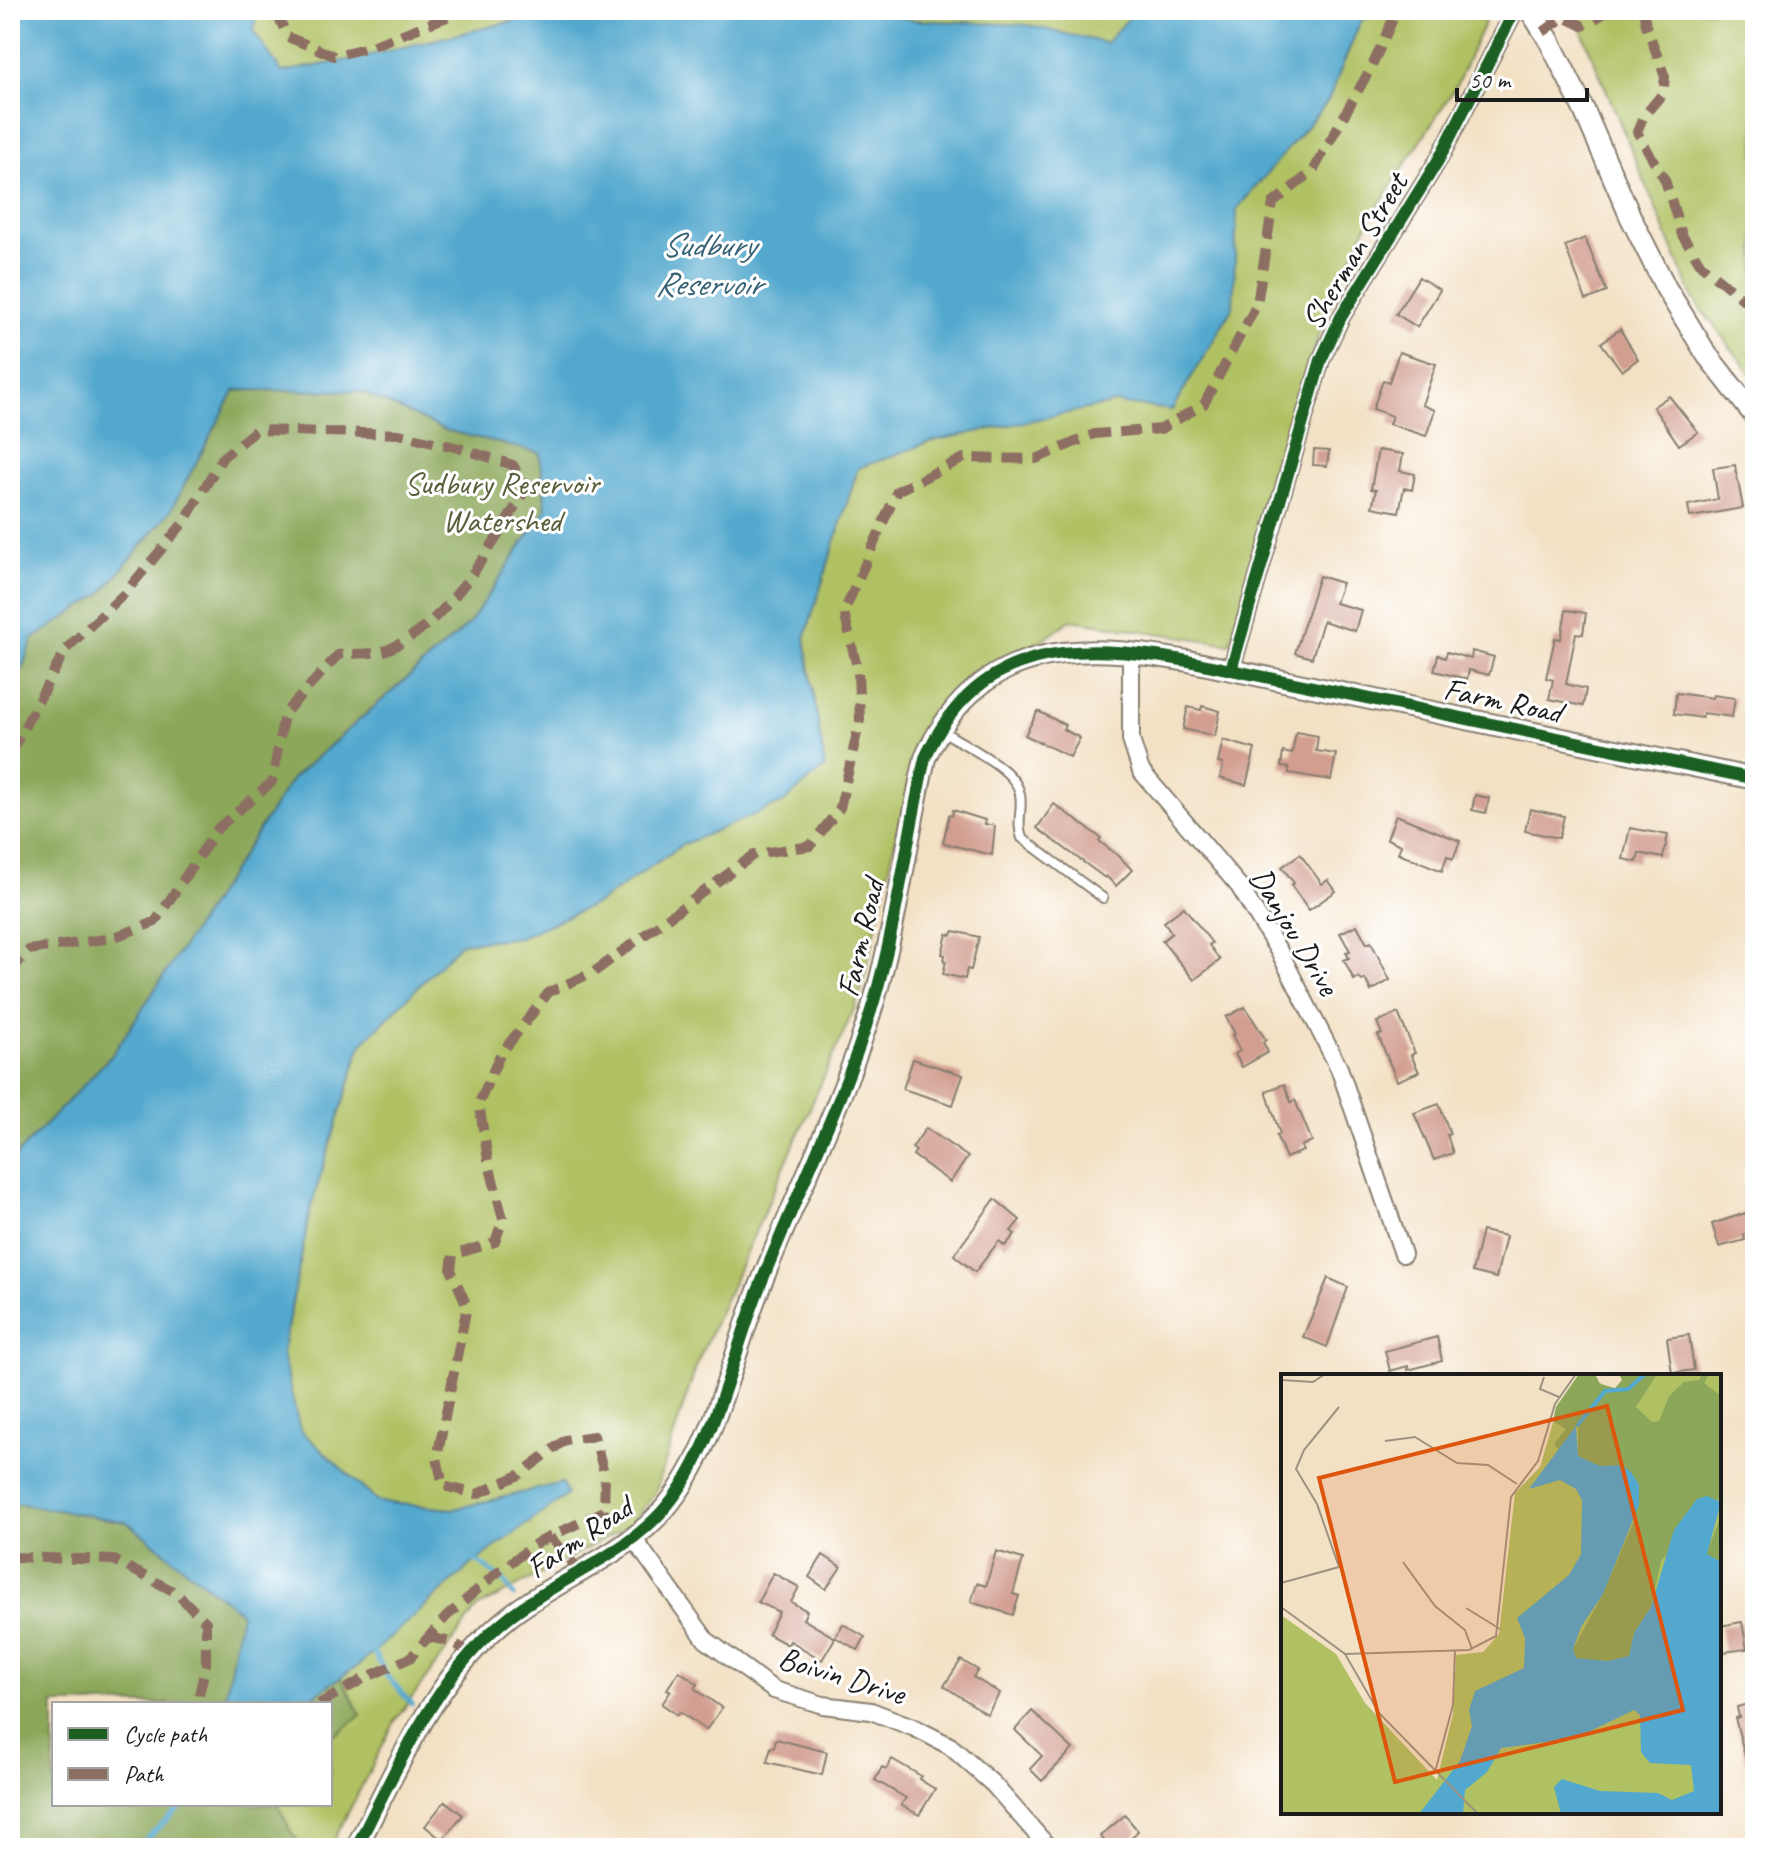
<svg xmlns="http://www.w3.org/2000/svg" width="1765" height="1858" font-family="Caveat,sans-serif">
	<style>
		.green { fill: #b0c164; stroke: #666e40; stroke-width: 2; fill-rule: evenodd }
		.forest { fill: #8ca75a; stroke: #54623b; stroke-width: 2 }
		.water { fill: #52a8ce; stroke: #376275; stroke-width: 2 }
		.lines { fill: none; stroke-linecap: round; stroke-linejoin: round }
		.stream { stroke: #52a8ce; stroke-width: 5 }
		.building { fill: #d29e90 }
		.service-casing { stroke: #887e70; stroke-width: 12 }
		.minor-casing { stroke: #887e70; stroke-width: 20 }
		.tertiary-casing { stroke: #887e70; stroke-width: 24 }
		.service { stroke: #fff; stroke-width: 8 }
		.minor { stroke: #fff; stroke-width: 16 }
		.tertiary { stroke: #fff; stroke-width: 20 }
		.quiet { stroke: #8d6e63; stroke-width: 10; stroke-dasharray: 20 10; stroke-linecap: butt }
		.cycleway-casing { stroke: #fff; stroke-width: 17 }
		.cycleway { stroke: #1b5e20; stroke-width: 12 }
		.labels { text-anchor: middle; stroke-width: 6; stroke-linejoin: round; paint-order: stroke }
		.street-label { font-size: 32px; fill: #1c1c1c; stroke: #fff }
		.park-label { font-size: 32px; fill: #575e39; stroke: #fff }
		.water-label { font-size: 34px; font-style: italic; fill: #376275; stroke: #fff }
		.inset-river { fill: none; stroke: #52a8ce; stroke-width: 4 }
		.inset-road { fill: none; stroke: #9d9281; stroke-width: 2 }
		.view { fill: #de560d; fill-opacity: 0.15; stroke: #de560d; stroke-width: 4 }
		.inset-edge { fill: none; stroke: #1c1c1c; stroke-width: 4 }
	</style>
	<rect width="100%" height="100%" fill="#fff"/>
	<filter id="ink" filterUnits="userSpaceOnUse"><feTurbulence type="fractalNoise" baseFrequency=".0125" numOctaves="2"/><feDisplacementMap in="SourceGraphic" scale="16" xChannelSelector="R" yChannelSelector="G"/><feConvolveMatrix kernelMatrix="1 2 1 2 8 2 1 2 1" color-interpolation-filters="sRGB"/></filter>
	<filter id="wash" filterUnits="userSpaceOnUse"><feTurbulence type="fractalNoise" baseFrequency=".006" numOctaves="4" result="noise"/><feDisplacementMap in="SourceGraphic" scale="32" xChannelSelector="R" yChannelSelector="G"/><feGaussianBlur stdDeviation="1.8" result="paint"/><feColorMatrix in="noise" values="0 0 0 0 0 0 0 0 0 0 0 0 0 0 0 0 0 1.4 0 .05"/><feComposite in="paint" operator="in"/></filter>
	<g filter="url(#wash)">
		<rect width="100%" height="100%" fill="#f3e1c5"/>
		<g class="green">
			<path d="M10 10H1490L1456 86 1369 221 1330 303 1300 390 1230 644 1071 620 949 703 899 825 861 993 698 1361 655 1493 630 1525 477 1608 395 1721 330 1848H10ZM54 1704H330V1804H54Z"/>
			<polygon points="1573,10 1755,10 1755,379 1694,300"/>
		</g>
		<g class="forest">
			<polygon points="234,390 360,391 445,430 540,453 546,509 469,624 292,779 113,1054 10,1162 10,700 33,639 101,594 171,510"/>
			<polygon points="10,1502 127,1522 242,1613 224,1704 54,1704 54,1804 278,1804 291,1832 304,1848 10,1848"/>
			<polygon points="341,1677 361,1715 340,1732 330,1736 330,1704 301,1704"/>
		</g>
		<polygon class="water" points="10,10 257,10 254,32 282,72 353,59 560,10 867,10 914,20 1027,25 1106,43 1136,10 1372,10 1360,23 1328,101 1237,209 1233,307 1172,410 1115,403 933,441 858,468 805,638 825,767 784,802 682,845 598,903 520,937 461,943 361,1045 311,1207 282,1354 300,1430 378,1502 454,1509 562,1483 567,1495 471,1565 359,1665 301,1704 224,1704 241,1613 127,1522 10,1502 10,1162 113,1054 292,779 469,624 546,509 540,453 445,430 360,391 235,390 171,510 101,594 33,639 10,700"/>
		<g class="lines">
			<g class="stream">
				<polyline points="474,1559 502,1579 514,1596"/>
				<polyline points="371,1647 386,1675 412,1704"/>
				<polyline points="136,1848 184,1804"/>
			</g>
		</g>
		<g id="blocks">
			<g class="building">
				<polygon points="1585,238 1607,292 1586,300 1565,246"/>
				<polygon points="1419,277 1440,290 1417,327 1396,314"/>
				<polygon points="1620,329 1638,359 1622,371 1601,343"/>
				<polygon points="1399,352 1436,364 1422,405 1435,410 1426,436 1389,424 1392,416 1373,409 1383,380 1389,382"/>
				<polygon points="1669,396 1698,432 1679,445 1653,407"/>
				<polygon points="1314,450 1329,451 1327,466 1313,465"/>
				<polygon points="1378,450 1403,454 1400,471 1415,474 1412,490 1404,488 1399,512 1372,507 1376,490 1371,489"/>
				<polygon points="1735,465 1743,508 1690,517 1688,505 1718,499 1713,468"/>
				<polygon points="1319,576 1342,583 1335,603 1361,610 1355,631 1323,621 1312,658 1295,653"/>
				<polygon points="1566,610 1586,613 1583,634 1576,633 1566,684 1586,689 1583,706 1549,699 1553,680 1546,678 1555,638 1561,639"/>
				<polygon points="1472,651 1494,657 1489,675 1469,670 1467,679 1434,671 1438,655 1445,658 1447,652 1471,659"/>
				<polygon points="1676,693 1712,698 1713,695 1735,698 1732,717 1703,713 1702,718 1674,714"/>
				<polygon points="1202,706 1220,711 1215,736 1183,729 1188,707 1201,710"/>
				<polygon points="1038,711 1065,725 1063,729 1080,738 1070,757 1025,735"/>
				<polygon points="1296,732 1318,736 1316,751 1336,754 1331,780 1289,773 1289,768 1281,767 1283,752 1292,754"/>
				<polygon points="1223,740 1255,749 1246,785 1220,778 1223,764 1218,763"/>
				<polygon points="1475,795 1489,798 1486,813 1472,810"/>
				<polygon points="1054,804 1101,838 1099,841 1120,857 1132,870 1116,886 1106,876 1105,878 1037,828"/>
				<polygon points="1530,809 1564,816 1559,838 1525,831"/>
				<polygon points="953,810 985,820 984,824 995,826 992,855 943,843 949,815 952,816"/>
				<polygon points="1396,815 1460,841 1453,859 1447,856 1442,871 1398,853 1401,845 1387,839"/>
				<polygon points="1630,828 1668,835 1663,858 1639,853 1637,862 1623,859"/>
				<polygon points="1300,854 1322,884 1328,880 1336,891 1309,910 1291,885 1294,883 1282,867"/>
				<polygon points="1184,907 1212,943 1209,945 1220,960 1194,980 1162,941 1172,933 1164,922"/>
				<polygon points="1357,925 1367,944 1371,942 1390,980 1371,991 1365,979 1362,981 1359,977 1354,980 1344,960 1349,958 1346,952 1350,951 1340,933"/>
				<polygon points="954,931 979,937 971,970 967,969 965,979 943,974 946,961 944,961 945,955 942,954 947,934 952,935"/>
				<polygon points="1245,1007 1266,1040 1263,1042 1268,1052 1242,1067 1235,1054 1240,1051 1232,1035 1235,1034 1226,1017"/>
				<polygon points="1398,1013 1415,1053 1411,1055 1419,1072 1397,1081 1378,1035 1382,1034 1377,1022"/>
				<polygon points="913,1059 963,1075 953,1105 903,1089"/>
				<polygon points="1284,1084 1291,1102 1295,1100 1312,1141 1301,1146 1303,1151 1286,1158 1276,1135 1280,1134 1266,1091"/>
				<polygon points="1439,1104 1450,1134 1447,1135 1453,1153 1434,1160 1414,1113"/>
				<polygon points="926,1128 968,1157 950,1182 913,1155 916,1151 912,1148"/>
				<polygon points="995,1199 1020,1220 1011,1231 1015,1234 1005,1246 999,1241 975,1272 954,1255"/>
				<polygon points="1755,1210 1755,1232 1744,1235 1745,1240 1719,1247 1712,1224"/>
				<polygon points="1482,1231 1506,1236 1496,1278 1472,1272"/>
				<polygon points="1328,1278 1348,1287 1327,1347 1303,1337"/>
				<polygon points="1689,1335 1694,1370 1672,1373 1667,1338"/>
				<polygon points="1437,1337 1442,1361 1408,1370 1408,1366 1390,1371 1385,1351"/>
				<polygon points="996,1551 1023,1559 1013,1594 1019,1596 1013,1615 971,1602 977,1583 986,1586"/>
				<polygon points="823,1555 841,1567 826,1589 809,1577"/>
				<polygon points="773,1573 799,1587 791,1602 807,1611 803,1619 835,1638 822,1660 790,1641 788,1645 768,1634 779,1612 758,1602"/>
				<polygon points="1742,1622 1747,1649 1724,1652 1720,1626"/>
				<polygon points="843,1624 865,1637 858,1650 835,1637"/>
				<polygon points="961,1660 978,1670 973,1677 1000,1693 987,1714 944,1686"/>
				<polygon points="679,1671 698,1684 695,1689 722,1708 706,1730 680,1712 677,1715 662,1704 671,1691 667,1689"/>
				<polygon points="1752,1703 1755,1714 1755,1775 1750,1775 1735,1718 1739,1717 1737,1707"/>
				<polygon points="1032,1711 1073,1749 1042,1781 1030,1769 1042,1756 1015,1730"/>
				<polygon points="776,1739 827,1752 822,1775 767,1762 771,1747 774,1748"/>
				<polygon points="892,1759 921,1776 919,1779 935,1789 919,1815 901,1805 906,1798 875,1780 882,1767 886,1769"/>
				<polygon points="445,1801 463,1815 442,1840 425,1826"/>
				<polygon points="1125,1815 1138,1831 1132,1837 1141,1848 1110,1848 1100,1836"/>
			</g>
		</g>
	</g>
	<g filter="url(#ink)">
		<use href="#blocks" fill-opacity="0" stroke="#887e70" stroke-width="2"/>
		<g class="lines">
			<defs>
				<path id="service" d="M943 731C963 745 1016 768 1020 794 1023 809 1016 823 1022 838L1103 898"/>
				<g id="minor">
					<polyline points="1131,653 1131,740 1141,771 1239,886 1280,953 1339,1068 1403,1254"/>
					<polyline points="1231,670 1321,360 1341,317 1439,159 1515,10"/>
					<polyline points="634,1539 706,1640 774,1690 823,1705 871,1711 915,1728 950,1746 993,1784 1049,1848"/>
				</g>
				<g id="tertiary">
					<polyline points="1530,10 1549,40 1584,110 1631,218 1666,288 1707,355 1755,416"/>
					<path d="M356 1848C398 1767 436 1674 510 1616 560 1577 625 1556 666 1507 716 1447 730 1362 758 1291 796 1194 844 1101 874 1001 897 922 907 838 925 758 979 640 1077 642 1188 661L1755 779"/>
				</g>
			</defs>
			<use href="#service" class="service-casing"/>
			<use href="#minor" class="minor-casing"/>
			<use href="#tertiary" class="tertiary-casing"/>
			<use href="#service" class="service"/>
			<use href="#minor" class="minor"/>
			<use href="#tertiary" class="tertiary"/>
			<g class="quiet">
				<polyline points="275,10 288,37 334,56 369,47 465,10"/>
				<polyline points="1643,10 1646,25 1665,77 1663,93 1643,117 1637,132 1665,180 1682,235 1701,265 1755,309"/>
				<polyline points="1543,32 1564,17 1583,26 1610,10"/>
				<path d="M10 754 66 649 125 593 184 522 223 457 256 430 399 434 459 448 513 465 526 489C492 545 450 623 387 650 373 655 352 653 338 655L284 714 272 782 218 828 155 922 112 938 29 950 10 972"/>
				<polyline points="550,1537 580,1571"/>
				<polyline points="10,1557 114,1560 175,1592 206,1622 206,1664 197,1704"/>
				<polyline points="428,1637 452,1642 472,1654"/>
				<polyline points="319,1704 365,1678 410,1658 446,1617 499,1571 537,1543 604,1511 605,1476 594,1436 565,1440 519,1475 477,1494 443,1486 437,1458 467,1306 451,1270 453,1255 495,1242 503,1219 488,1160 479,1103 500,1055 549,992 594,972 755,854 810,846 840,808 860,720 858,672 844,612 897,491 964,458 1036,459 1094,434 1161,429 1204,404 1257,304 1273,203 1313,171 1373,64 1397,10"/>
			</g>
			<defs>
				<g id="cycleway">
					<polyline points="1231,670 1321,360 1341,317 1439,159 1515,10"/>
					<path d="M356 1848C398 1767 436 1674 510 1616 560 1577 625 1556 666 1507 716 1447 730 1362 758 1291 796 1194 844 1101 874 1001 897 922 907 838 925 758 979 640 1077 642 1188 661L1755 779"/>
				</g>
			</defs>
			<use href="#cycleway" class="cycleway-casing"/>
			<use href="#cycleway" class="cycleway"/>
		</g>
	</g>
	<g class="labels">
		<g class="street-label">
			<text transform="translate(1354 251) rotate(-59)" y="11">Sherman Street</text>
			<text transform="translate(1503 700) rotate(12)" y="11">Farm Road</text>
			<text transform="translate(1295 931) rotate(59)" y="11">Danjou Drive</text>
			<text transform="translate(860 938) rotate(-77)" y="11">Farm Road</text>
			<text transform="translate(579 1537) rotate(-34)" y="11">Farm Road</text>
			<text transform="translate(842 1675) rotate(17)" y="11">Boivin Drive</text>
		</g>
		<g class="park-label">
			<text x="502" y="494">Sudbury Reservoir<tspan x="502" dy="37">Watershed</tspan></text>
		</g>
		<g class="water-label">
			<text x="708" y="256">Sudbury<tspan x="708" dy="39">Reservoir</tspan></text>
		</g>
	</g>
	<g transform="translate(1281 1374)">
		<rect width="440" height="440" fill="#f3e1c5"/>
		<path d="M298 0 335 16 351 0H440V440H0V241L55 280 84 329 156 406 172 340 175 281 202 278 218 260 234 119 259 93 276 35Z" fill="#b0c164"/>
		<path d="M298 0H314L319 10 334 14 341 6 338 0H376L355 33 371 48 378 47 388 22 403 8 418 6 421 0H428L423 9 440 22V128L437 125 380 187 370 233 353 259 348 282 327 287 295 284 292 275 322 220 353 147 341 91 319 92 297 82V52L278 76 273 70 285 55 272 47 275 33ZM440 142V188L436 189 425 180Z" fill="#8ca75a"/>
		<path d="M295 52 297 82 319 92 341 91 350 98 358 111V131L322 220 300 253 292 275 295 284 327 287 348 282 353 259 370 233 393 156 416 125 426 122 440 128 426 180 440 188V440H280L273 413 281 405 319 417 377 419 391 426 413 417 410 391 369 389 360 378 359 341 353 336 295 364 220 374 206 398 184 416 182 440H138L179 387 191 352 188 336 194 317 243 294 244 264 236 244 288 201 300 180 301 126 295 115 279 106 248 115Z" fill="#52a8ce"/>
		<path class="inset-river" d="M296 52 324 17 347 15 364 0"/>
		<path class="inset-road" d="M263 3 259 15 278 23M0 6 32 8 44 0M104 67 134 63 176 89 207 91 236 110M122 188 154 232 184 256 191 275M0 209 58 193 36 130 15 95 23 76 58 33M0 233 64 280 98 339 197 440M185 234 219 255M64 280 188 276 215 262 230 123 257 87 274 30 295 0M154 398 172 331 174 276"/>
		<path class="view" d="M326 32 402 336 114 408 38 104Z"/>
		<rect width="440" height="440" class="inset-edge"/>
	</g>
	<rect width="1765" height="1858" fill="none" stroke="#fff" stroke-width="40"/>
	<rect x="52" y="1702" width="280" height="104" fill="#ffffff" stroke="#a4a4a4" stroke-width="2"/>
	<rect x="68" y="1728" width="40" height="12" fill="#1b5e20" stroke="#a4a4a4" stroke-width="2"/>
	<text x="124" y="1742" font-size="24" fill="#1c1c1c">Cycle path</text>
	<rect x="68" y="1768" width="40" height="12" fill="#8d6e63" stroke="#a4a4a4" stroke-width="2"/>
	<text x="124" y="1782" font-size="24" fill="#1c1c1c">Path</text>
	<path d="M1457 88v12h130v-12" fill="none" stroke="#1c1c1c" stroke-width="4"/>
	<text x="1469" y="88" font-size="24" fill="#1c1c1c" stroke="#ffffff" stroke-width="6" paint-order="stroke">50 m</text>
</svg>
